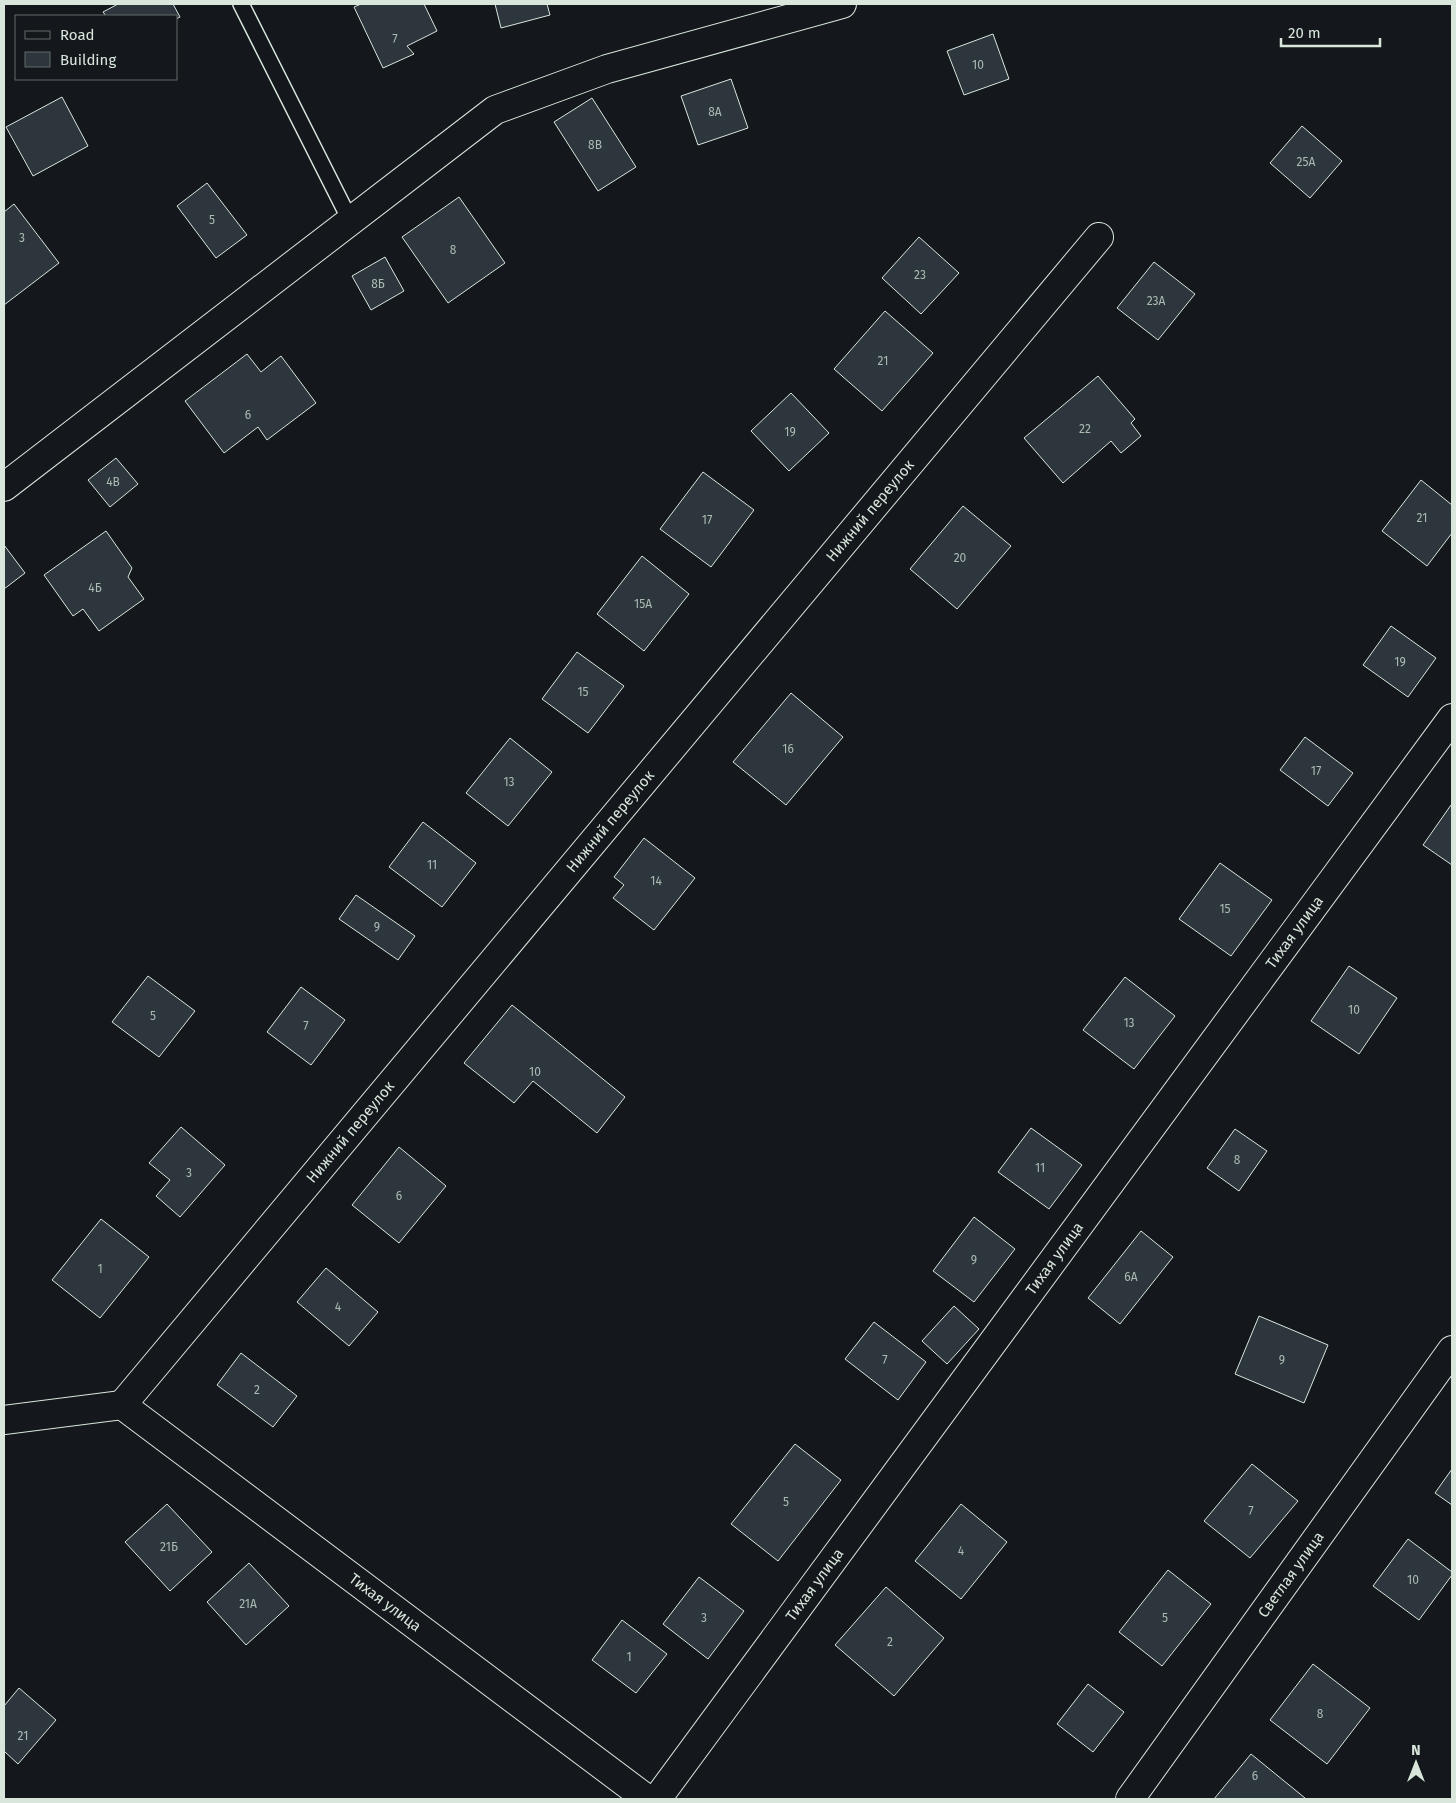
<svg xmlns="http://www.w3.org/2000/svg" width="1456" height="1803" font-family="'Fira Sans',sans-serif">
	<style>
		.building { fill: #2c363c; stroke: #d8e6dc }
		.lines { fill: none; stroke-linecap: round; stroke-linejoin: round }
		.service-casing { stroke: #d8e6dc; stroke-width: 18 }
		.minor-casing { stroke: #d8e6dc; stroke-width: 30 }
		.tertiary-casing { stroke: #d8e6dc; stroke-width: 30 }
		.service { stroke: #14181c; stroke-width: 15 }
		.minor { stroke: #14181c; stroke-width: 28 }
		.tertiary { stroke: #14181c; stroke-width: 28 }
		.labels { text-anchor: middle; stroke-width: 4; stroke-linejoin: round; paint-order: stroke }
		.number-label { font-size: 12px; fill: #adbab4 }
		.street-label { font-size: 15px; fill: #d8e6dc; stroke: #14181c }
	</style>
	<rect width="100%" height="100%" fill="#14181c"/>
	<g class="building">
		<polygon points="118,4 173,4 180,17 176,19 176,16 106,16 103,12"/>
		<polygon points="361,4 424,4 437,31 407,46 414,54 383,68 354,7"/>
		<polygon points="495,4 547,4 550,15 501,28"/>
		<polygon points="993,34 1009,79 964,95 947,51"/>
		<polygon points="731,79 748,128 698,145 681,96"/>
		<polygon points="62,97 88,146 33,176 6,127"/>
		<polygon points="592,98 636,167 598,191 554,122"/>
		<polygon points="1302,126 1342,161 1310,198 1270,163"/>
		<polygon points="207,183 247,235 216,258 177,206"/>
		<polygon points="459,197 505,263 448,303 402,237"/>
		<polygon points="14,204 59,263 4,305 4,212"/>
		<polygon points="919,237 959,273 921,314 882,278"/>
		<polygon points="385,257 404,291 371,310 352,276"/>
		<polygon points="1154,262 1195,294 1158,340 1117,308"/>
		<polygon points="885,311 933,353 882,411 834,369"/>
		<polygon points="247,354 261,372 281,356 316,403 267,440 258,427 224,453 185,401"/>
		<polygon points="1098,376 1135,419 1131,423 1141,436 1121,453 1111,441 1063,483 1024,438"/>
		<polygon points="791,393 829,433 789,471 751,431"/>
		<polygon points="116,458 138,484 110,507 88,480"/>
		<polygon points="703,472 754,510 711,567 660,529"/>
		<polygon points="1421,480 1452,505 1452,533 1427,566 1382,531"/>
		<polygon points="963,506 1011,546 957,609 910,569"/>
		<polygon points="106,531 132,568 128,577 144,599 99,631 83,609 73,616 44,575"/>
		<polygon points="4,545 25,573 4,589"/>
		<polygon points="642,556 689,594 644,651 597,614"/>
		<polygon points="1391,626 1436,658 1408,697 1363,665"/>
		<polygon points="577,652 624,686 588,733 542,699"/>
		<polygon points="791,693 843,737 786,805 733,762"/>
		<polygon points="1305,737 1353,773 1328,806 1280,770"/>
		<polygon points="510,738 552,772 508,826 466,793"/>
		<polygon points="1451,805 1452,806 1452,865 1423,845"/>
		<polygon points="423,822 476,863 442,907 389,867"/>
		<polygon points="644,838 695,878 654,930 613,898 624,885 614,877"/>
		<polygon points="1220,863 1272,900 1231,956 1179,919"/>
		<polygon points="356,895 415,936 398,960 339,919"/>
		<polygon points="1349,966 1397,998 1359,1054 1311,1021"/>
		<polygon points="148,976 195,1011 159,1057 112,1022"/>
		<polygon points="1125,977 1175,1016 1134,1069 1083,1030"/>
		<polygon points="301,987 345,1020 311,1065 267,1032"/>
		<polygon points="512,1005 625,1097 597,1133 533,1081 514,1103 464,1063"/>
		<polygon points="181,1127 225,1165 180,1217 156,1196 170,1180 149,1163"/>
		<polygon points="1031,1128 1082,1165 1049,1209 998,1172"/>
		<polygon points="1235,1129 1267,1151 1239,1191 1207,1168"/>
		<polygon points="399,1147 446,1186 399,1243 352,1205"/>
		<polygon points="974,1217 1015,1249 974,1302 933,1271"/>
		<polygon points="101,1219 149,1257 100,1318 52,1280"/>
		<polygon points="1141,1231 1173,1257 1120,1324 1088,1298"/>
		<polygon points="326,1268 378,1312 349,1346 297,1302"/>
		<polygon points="954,1306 979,1329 947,1364 922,1341"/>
		<polygon points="1259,1316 1328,1345 1304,1403 1235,1374"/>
		<polygon points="874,1322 926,1362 898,1400 845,1359"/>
		<polygon points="241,1353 297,1396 273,1427 217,1385"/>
		<polygon points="795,1444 841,1480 778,1561 731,1524"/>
		<polygon points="1252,1464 1298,1501 1250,1558 1204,1521"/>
		<polygon points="1452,1469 1452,1505 1435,1493"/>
		<polygon points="167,1504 212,1552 170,1591 125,1542"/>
		<polygon points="961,1504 1007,1542 961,1599 915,1561"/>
		<polygon points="1408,1539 1452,1572 1452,1575 1419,1620 1373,1586"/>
		<polygon points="249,1563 289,1606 246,1645 207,1602"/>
		<polygon points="1168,1570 1211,1604 1162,1666 1119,1632"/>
		<polygon points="699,1577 744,1611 708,1659 663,1624"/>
		<polygon points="886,1587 944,1638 894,1696 835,1645"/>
		<polygon points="622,1620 667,1654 636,1693 592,1660"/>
		<polygon points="1313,1664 1370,1708 1327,1764 1270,1720"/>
		<polygon points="1088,1684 1124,1712 1093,1752 1057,1724"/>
		<polygon points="19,1688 56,1720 18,1764 4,1751 4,1706"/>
		<polygon points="1251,1754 1305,1798 1304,1799 1214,1799"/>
	</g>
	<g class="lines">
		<defs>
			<polyline id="service" points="241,4 350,220"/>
			<g id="minor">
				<path id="s1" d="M122 1405 1099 237"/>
				<path id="s2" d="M122 1405 647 1799"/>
				<polyline points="4,1420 122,1405"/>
				<path id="s3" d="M657 1799 1452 718"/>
				<path id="s4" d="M1130 1799 1452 1350"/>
			</g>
			<polyline id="tertiary" points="4,487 495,110 607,69 842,4"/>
		</defs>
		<use href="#service" class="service-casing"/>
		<use href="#minor" class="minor-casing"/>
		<use href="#tertiary" class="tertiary-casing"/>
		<use href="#service" class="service"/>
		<use href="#minor" class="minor"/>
		<use href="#tertiary" class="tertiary"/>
	</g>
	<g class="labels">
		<g class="number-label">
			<text x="395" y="43">7</text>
			<text x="978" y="69">10</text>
			<text x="715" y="116">8А</text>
			<text x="595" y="149">8В</text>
			<text x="1306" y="166">25А</text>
			<text x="212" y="224">5</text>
			<text x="22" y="242">3</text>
			<text x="453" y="254">8</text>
			<text x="920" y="279">23</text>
			<text x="378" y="288">8Б</text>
			<text x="1156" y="305">23А</text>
			<text x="883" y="365">21</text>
			<text x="248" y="419">6</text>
			<text x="1085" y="433">22</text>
			<text x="790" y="436">19</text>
			<text x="113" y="486">4В</text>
			<text x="1422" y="522">21</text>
			<text x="707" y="524">17</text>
			<text x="960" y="562">20</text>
			<text x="95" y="592">4Б</text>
			<text x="643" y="608">15А</text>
			<text x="1400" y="666">19</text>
			<text x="583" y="696">15</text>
			<text x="788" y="753">16</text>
			<text x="1316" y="775">17</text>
			<text x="509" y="786">13</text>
			<text x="432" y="869">11</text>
			<text x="656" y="885">14</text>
			<text x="1225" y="913">15</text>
			<text x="377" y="931">9</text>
			<text x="1354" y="1014">10</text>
			<text x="153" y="1020">5</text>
			<text x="1129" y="1027">13</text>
			<text x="306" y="1030">7</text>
			<text x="535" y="1076">10</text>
			<text x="1237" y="1164">8</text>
			<text x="1040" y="1172">11</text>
			<text x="189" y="1177">3</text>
			<text x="399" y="1200">6</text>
			<text x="974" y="1264">9</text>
			<text x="100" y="1273">1</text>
			<text x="1131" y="1281">6А</text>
			<text x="338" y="1311">4</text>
			<text x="885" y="1364">7</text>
			<text x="1282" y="1364">9</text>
			<text x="257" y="1394">2</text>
			<text x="786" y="1506">5</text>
			<text x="1251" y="1515">7</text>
			<text x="169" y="1551">21Б</text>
			<text x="961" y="1555">4</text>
			<text x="1413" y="1584">10</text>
			<text x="248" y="1608">21А</text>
			<text x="704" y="1622">3</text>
			<text x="1165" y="1622">5</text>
			<text x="890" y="1646">2</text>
			<text x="629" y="1661">1</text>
			<text x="1320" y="1718">8</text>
			<text x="23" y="1740">21</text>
			<text x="1255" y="1780">6</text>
		</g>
		<g class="street-label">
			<text dy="5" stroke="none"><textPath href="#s1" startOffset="1166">Нижний переулок</textPath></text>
			<text dy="5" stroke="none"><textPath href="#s1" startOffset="761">Нижний переулок</textPath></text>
			<text dy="5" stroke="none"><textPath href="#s3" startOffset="1076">Тихая улица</textPath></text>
			<text dy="5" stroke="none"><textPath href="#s1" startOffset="356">Нижний переулок</textPath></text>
			<text dy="5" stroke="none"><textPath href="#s3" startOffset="671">Тихая улица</textPath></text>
			<text dy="5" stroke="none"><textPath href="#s4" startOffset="276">Светлая улица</textPath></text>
			<text dy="5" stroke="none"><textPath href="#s3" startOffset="266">Тихая улица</textPath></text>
			<text dy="5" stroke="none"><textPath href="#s2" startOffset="329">Тихая улица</textPath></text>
		</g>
	</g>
	<rect width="1456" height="1803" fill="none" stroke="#d8e6dc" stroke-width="10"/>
	<rect x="15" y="15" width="162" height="65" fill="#14181c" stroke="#626a69"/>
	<rect x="25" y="31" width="25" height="8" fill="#14181c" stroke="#626a69"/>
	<text x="60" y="40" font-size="15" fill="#d8e6dc">Road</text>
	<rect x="25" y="52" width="25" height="15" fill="#2c363c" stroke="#626a69"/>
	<text x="60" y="65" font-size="15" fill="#d8e6dc">Building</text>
	<g transform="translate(1416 1763)" stroke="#14181c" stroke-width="4" paint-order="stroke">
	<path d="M0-4L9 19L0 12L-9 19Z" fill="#d8e6dc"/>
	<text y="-8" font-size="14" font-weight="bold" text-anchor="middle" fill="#d8e6dc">N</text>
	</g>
	<path d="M1281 38v8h99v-8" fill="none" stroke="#d8e6dc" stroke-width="2.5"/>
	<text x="1288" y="38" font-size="15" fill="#d8e6dc" stroke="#14181c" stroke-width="4" paint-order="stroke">20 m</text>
</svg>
